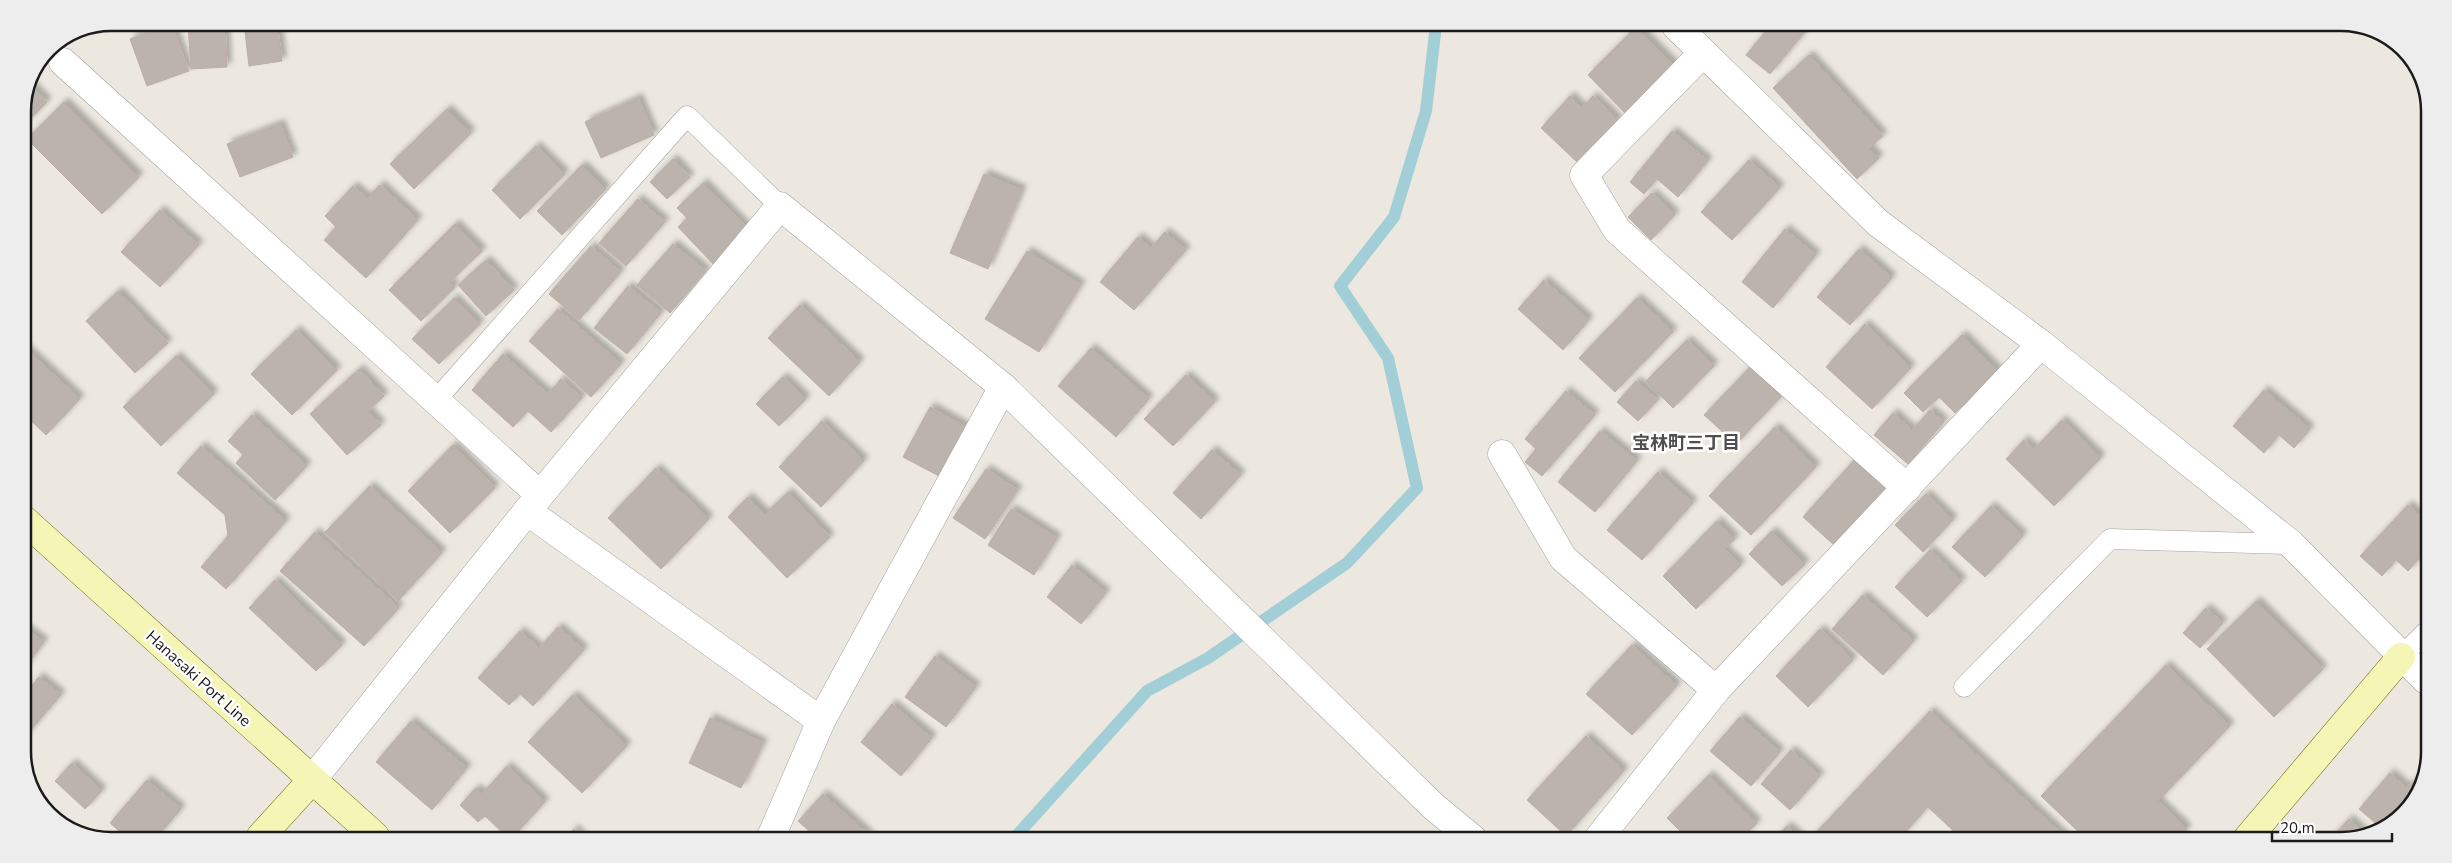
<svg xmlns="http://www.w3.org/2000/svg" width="2452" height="863" font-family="'Nunito Sans','Noto Sans JP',sans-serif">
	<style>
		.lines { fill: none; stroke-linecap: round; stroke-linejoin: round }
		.stream { stroke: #a2ced8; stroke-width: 12 }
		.building { fill: #bcb3ad; stroke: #bdada4; filter: url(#shadow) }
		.lane-casing { stroke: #a2a2a2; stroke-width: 21 }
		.street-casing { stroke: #a2a2a2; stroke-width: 29 }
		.secondary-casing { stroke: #64690a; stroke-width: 29 }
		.lane { stroke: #fff; stroke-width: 20 }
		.street { stroke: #fff; stroke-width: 28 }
		.secondary { stroke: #f5f5b5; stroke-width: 28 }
		.labels { text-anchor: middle; stroke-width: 5; stroke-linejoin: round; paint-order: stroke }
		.street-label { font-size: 16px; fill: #1b1b1b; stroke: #fff }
		.neighbourhood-label { font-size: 18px; font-weight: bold; fill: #4e4e4e; stroke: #fff }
		.rim { fill: none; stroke: #1b1b1b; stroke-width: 2.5 }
	</style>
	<defs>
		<filter id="shadow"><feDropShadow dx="4.5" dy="-4.5" stdDeviation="2.5" flood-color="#0004"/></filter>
	</defs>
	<rect width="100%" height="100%" fill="#ece8e0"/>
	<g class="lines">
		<polyline class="stream" points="1018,834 1147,691 1208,658 1347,563 1417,488 1388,358 1340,286 1394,217 1426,111 1436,25"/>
	</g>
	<g class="building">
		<polygon points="225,23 227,67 191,69 188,25"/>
		<polygon points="244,23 277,23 282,61 249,66"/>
		<polygon points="171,24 189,71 147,86 130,39"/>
		<polygon points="1770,26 1808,28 1770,74 1746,55"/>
		<polygon points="1636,27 1677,68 1628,116 1588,75"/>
		<polygon points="1809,55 1883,136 1869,148 1879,158 1857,179 1773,88"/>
		<polygon points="32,86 47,102 23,126 23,106"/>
		<polygon points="1570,96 1582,108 1593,96 1618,120 1578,163 1541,128"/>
		<polygon points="638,98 654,135 601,158 585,122"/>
		<polygon points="64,102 139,177 102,214 27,139"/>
		<polygon points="447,109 471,133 414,189 390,164"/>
		<polygon points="280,124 293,157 240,177 227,144"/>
		<polygon points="1672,131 1708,161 1678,197 1657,179 1644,194 1630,182"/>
		<polygon points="536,146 565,174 520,219 492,190"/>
		<polygon points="673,159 690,177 667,199 650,182"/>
		<polygon points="1749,160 1780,188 1732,240 1701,212"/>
		<polygon points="582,165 606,189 562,235 537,211"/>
		<polygon points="984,174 1022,190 988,269 950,253"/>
		<polygon points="703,183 750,231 714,265 678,227 687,218 677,208"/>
		<polygon points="380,185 418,220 366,278 324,240 336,227 325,216 353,186 367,198"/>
		<polygon points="1652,193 1675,215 1651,240 1628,217"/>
		<polygon points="638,199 665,222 626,266 599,243"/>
		<polygon points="160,210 199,245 160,287 121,252"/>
		<polygon points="455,224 482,251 450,282 455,287 421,321 389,290"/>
		<polygon points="1785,229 1816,255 1773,308 1742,282"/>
		<polygon points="1165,232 1186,250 1134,310 1100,282 1138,237 1151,248"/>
		<polygon points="673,244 706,271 670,313 637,285"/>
		<polygon points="591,246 621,272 579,320 549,294"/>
		<polygon points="1859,249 1892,278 1850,325 1817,297"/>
		<polygon points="1027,251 1081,285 1039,352 985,319"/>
		<polygon points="486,260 514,290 486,316 458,285"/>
		<polygon points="1544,280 1589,320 1563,350 1518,309"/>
		<polygon points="628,286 661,313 627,354 594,328"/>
		<polygon points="118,291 168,343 135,373 86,321"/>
		<polygon points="454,298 480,324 439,364 412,339"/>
		<polygon points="1637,298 1673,332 1615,392 1579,358"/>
		<polygon points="800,305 860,362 829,396 768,338"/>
		<polygon points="558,309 621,364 591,397 529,341"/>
		<polygon points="1865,324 1911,368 1872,409 1826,367"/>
		<polygon points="296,330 337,370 292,415 251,374"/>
		<polygon points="1962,335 1998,371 1955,413 1939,397 1923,412 1904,393"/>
		<polygon points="1687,340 1714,366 1673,408 1646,381"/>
		<polygon points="23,346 80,399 46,435 23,413"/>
		<polygon points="1091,348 1149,399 1116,437 1058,386"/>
		<polygon points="503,354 548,394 561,379 582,398 551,432 528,411 513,427 472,390"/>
		<polygon points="176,356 214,394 161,446 123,407"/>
		<polygon points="1750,367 1781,397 1736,444 1704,415"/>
		<polygon points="359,369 384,396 368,411 381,425 347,455 310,414"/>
		<polygon points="1186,375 1215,402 1173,446 1144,419"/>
		<polygon points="783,377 806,399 779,426 756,404"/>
		<polygon points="1636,381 1658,400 1638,421 1617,402"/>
		<polygon points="2264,390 2310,429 2294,448 2279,435 2264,453 2233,426"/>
		<polygon points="1566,391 1595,415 1542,476 1525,462 1536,449 1525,439"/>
		<polygon points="930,407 966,427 939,476 903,457"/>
		<polygon points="1930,410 1944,422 1908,464 1874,435 1893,413 1912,430"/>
		<polygon points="252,415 307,466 275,500 236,463 243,455 228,441"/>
		<polygon points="2062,420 2101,458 2054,506 2006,459 2024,440 2034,449"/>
		<polygon points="822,421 864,461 821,507 779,467"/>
		<polygon points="1775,427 1816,467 1751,535 1709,496"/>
		<polygon points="1600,431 1637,461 1595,512 1558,482"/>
		<polygon points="453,445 495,488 450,533 408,491"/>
		<polygon points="201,446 286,521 226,589 201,567 228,536 225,515 177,473"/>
		<polygon points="1212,450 1241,475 1201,519 1173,493"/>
		<polygon points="1855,459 1886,488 1834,545 1803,517"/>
		<polygon points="656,468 709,519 661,569 608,518"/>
		<polygon points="986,469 1018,490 985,539 953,518"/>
		<polygon points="1658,472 1693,503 1642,560 1607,530"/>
		<polygon points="370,486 442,553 398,601 325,532"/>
		<polygon points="788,492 830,537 787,578 728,517 748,497 765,514"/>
		<polygon points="1926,494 1953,520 1923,552 1895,525"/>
		<polygon points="2408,505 2427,522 2426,551 2408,571 2396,560 2382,576 2360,556"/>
		<polygon points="1991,506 2023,536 1985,577 1952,547"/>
		<polygon points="1011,509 1057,538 1034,575 988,545"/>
		<polygon points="1717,521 1735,539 1724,549 1741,565 1696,609 1663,576"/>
		<polygon points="1772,531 1805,564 1782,586 1749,554"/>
		<polygon points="315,532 399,608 364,646 280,571"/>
		<polygon points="1930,550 1962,581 1927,617 1895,587"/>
		<polygon points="1072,565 1106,593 1081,624 1047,597"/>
		<polygon points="275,580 342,645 316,671 249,608"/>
		<polygon points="1863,595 1914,641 1883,675 1832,629"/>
		<polygon points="2256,601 2323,669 2274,717 2207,649"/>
		<polygon points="2206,608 2223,623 2200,648 2183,633"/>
		<polygon points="23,627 44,642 23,670"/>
		<polygon points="558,627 584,650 533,706 520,694 509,705 478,678 520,631 539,648"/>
		<polygon points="1820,629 1853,660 1808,707 1776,676"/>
		<polygon points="1632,645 1677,686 1632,735 1586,694"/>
		<polygon points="935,656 976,687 946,727 905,697"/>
		<polygon points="2166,665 2230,726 2158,801 2187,829 2177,840 2087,840 2041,796"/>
		<polygon points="39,677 61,695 23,739 23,696"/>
		<polygon points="573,695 627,746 582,793 528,742"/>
		<polygon points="892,704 932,738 901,776 861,742"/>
		<polygon points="1930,711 2068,840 1963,840 1928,807 1898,840 1810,839"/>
		<polygon points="1740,717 1780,752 1751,786 1710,751"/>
		<polygon points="710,718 763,743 741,788 689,763"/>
		<polygon points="411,721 467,768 432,810 376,762"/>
		<polygon points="1586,736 1624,771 1566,836 1527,800"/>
		<polygon points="1791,750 1820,776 1790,810 1761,784"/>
		<polygon points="72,763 102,791 85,809 55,781"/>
		<polygon points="507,766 545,802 513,837 507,837 485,816 478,822 460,805 476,788 482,794"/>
		<polygon points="2422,772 2425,774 2425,780 2395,822 2380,827 2359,809 2390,773 2407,788"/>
		<polygon points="1709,775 1757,823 1741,839 1688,839 1667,818"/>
		<polygon points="147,780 181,809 158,836 125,836 110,823"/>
		<polygon points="823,794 871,837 816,837 798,821"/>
		<polygon points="2349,819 2364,833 2341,840 2329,840"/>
		<polygon points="1787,826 1802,839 1775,839"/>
		<polygon points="574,829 583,837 568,837"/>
	</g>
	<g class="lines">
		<defs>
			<g id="lane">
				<polyline points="49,48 63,62"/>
				<polyline points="436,400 687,116 780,206"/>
				<polyline points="2401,657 2426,632"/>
				<polyline points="1964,687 2110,539 2291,544"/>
			</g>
			<g id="street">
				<polyline points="1676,26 1878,223 2041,344 2291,544 2426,680"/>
				<polyline points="1703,53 1584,175 1617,230 1907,488"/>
				<polyline points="63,62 540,495"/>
				<polyline points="1502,454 1563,558 1716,690"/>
				<polyline points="527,511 821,721"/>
				<polyline points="312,780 540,495 780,206 1003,387 1433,806 1473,839"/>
				<polyline points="771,837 821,721 1003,387"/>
				<polyline points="1598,839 1716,690 2041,344"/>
			</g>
			<g id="secondary">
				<polyline points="23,519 375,836"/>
				<polyline points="261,836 312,780"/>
				<polyline points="2246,840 2401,657"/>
			</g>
		</defs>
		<use href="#lane" class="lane-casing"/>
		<use href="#street" class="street-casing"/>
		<use href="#secondary" class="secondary-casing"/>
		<use href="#lane" class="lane"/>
		<use href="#street" class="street"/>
		<use href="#secondary" class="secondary"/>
	</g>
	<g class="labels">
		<g class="street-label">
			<text transform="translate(199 678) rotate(42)" y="6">Hanasaki Port Line</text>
		</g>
		<g class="neighbourhood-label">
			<text x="1686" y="449">宝林町三丁目</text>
		</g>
	</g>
	<path d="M0 0H2452V863H0ZM111 31H2341A80 80 0 0 1 2421 111V752A80 80 0 0 1 2341 832H111A80 80 0 0 1 31 752V111A80 80 0 0 1 111 31Z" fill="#ededed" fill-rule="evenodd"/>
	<path class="rim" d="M111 31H2341A80 80 0 0 1 2421 111V752A80 80 0 0 1 2341 832H111A80 80 0 0 1 31 752V111A80 80 0 0 1 111 31Z"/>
	<path d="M2272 833v8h120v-8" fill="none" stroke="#1b1b1b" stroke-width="2.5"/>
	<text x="2280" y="833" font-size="15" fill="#1b1b1b" stroke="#ffffff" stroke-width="4" paint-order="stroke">20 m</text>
</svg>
